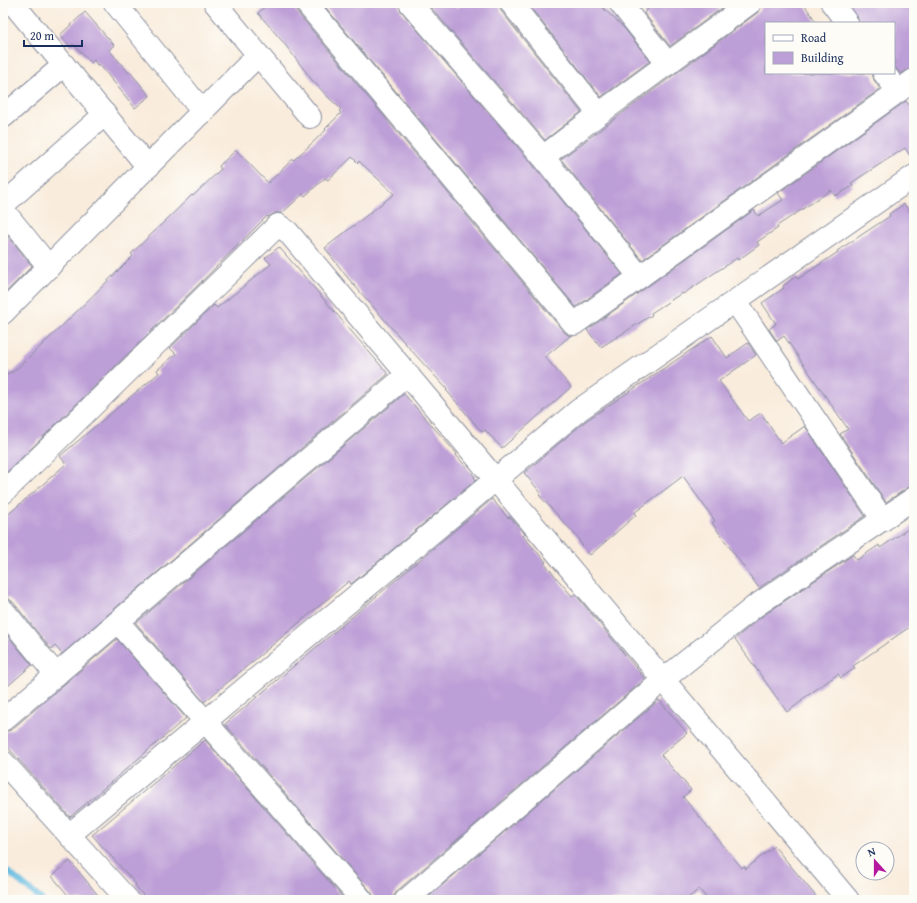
<svg xmlns="http://www.w3.org/2000/svg" width="917" height="903" font-family="'Gentium Book Plus',serif">
	<style>
		.lines { fill: none; stroke-linecap: round; stroke-linejoin: round }
		.stream { stroke: #62badf; stroke-width: 6 }
		.building { fill: #bd9fd7 }
		.street-casing { stroke: #8a8e9d; stroke-width: 24 }
		.street { stroke: #fff; stroke-width: 22 }
	</style>
	<rect width="100%" height="100%" fill="#fdfcf7"/>
	<filter id="ink" filterUnits="userSpaceOnUse"><feTurbulence type="fractalNoise" baseFrequency=".025" numOctaves="2"/><feDisplacementMap in="SourceGraphic" scale="8" xChannelSelector="R" yChannelSelector="G"/><feConvolveMatrix kernelMatrix="1 2 1 2 8 2 1 2 1" color-interpolation-filters="sRGB"/></filter>
	<filter id="wash" filterUnits="userSpaceOnUse"><feTurbulence type="fractalNoise" baseFrequency=".012" numOctaves="4" result="noise"/><feDisplacementMap in="SourceGraphic" scale="16" xChannelSelector="R" yChannelSelector="G"/><feGaussianBlur stdDeviation="0.9" result="paint"/><feColorMatrix in="noise" values="0 0 0 0 0 0 0 0 0 0 0 0 0 0 0 0 0 1.4 0 .05"/><feComposite in="paint" operator="in"/></filter>
	<g filter="url(#wash)">
		<rect width="100%" height="100%" fill="#f9ecdc"/>
		<g class="lines">
			<polyline class="stream" points="3,868 42,900"/>
		</g>
		<g id="blocks">
			<g class="building">
				<polygon points="269,3 294,3 296,11 564,332 570,336 545,357 571,387 502,448 485,430 482,432 446,390 447,389 419,359 347,277 325,248 394,194 359,161 358,163 352,157 328,180 325,178 305,196 303,194 282,213 275,213 268,217 267,216 196,287 3,476 3,379 11,371 12,373 59,329 133,256 131,254 192,195 193,196 221,169 219,166 236,150 268,183 293,159 294,160 326,130 325,129 341,113 339,111 341,109 328,97 312,80 283,42 258,13"/>
				<polygon points="322,3 398,3 401,11 533,165 622,274 576,307"/>
				<polygon points="427,3 453,3 457,8 463,3 499,3 501,11 581,112 545,140"/>
				<polygon points="527,3 598,3 624,28 650,61 601,97"/>
				<polygon points="643,3 729,3 670,46 644,13 648,9"/>
				<polygon points="762,3 803,3 817,23 766,23 766,73 872,73 874,80 880,89 642,260 561,159 757,13 761,8"/>
				<polygon points="848,3 906,3 914,12 914,68 907,70 901,74 894,66 894,23 859,23 857,16"/>
				<polygon points="85,12 114,45 109,50 129,73 130,72 150,96 135,108 99,64 97,65 94,60 91,63 73,44 71,47 60,35"/>
				<polygon points="906,101 914,111 914,162 905,148 851,183 853,186 835,196 831,190 777,226 778,228 757,242 759,245 738,260 737,258 683,294 682,293 651,313 652,315 601,347 587,330 754,210 758,216 783,200 778,193"/>
				<polygon points="904,204 914,218 914,486 907,488 886,502 840,434 848,429 784,336 777,341 769,329 776,324 762,303 784,288 783,286 796,276 798,279 838,252 837,251 890,216 889,214"/>
				<polygon points="3,230 32,266 3,295"/>
				<polygon points="279,247 388,374 62,654 55,646 51,649 13,602 8,598 3,598 3,519 66,464 60,456 159,373 157,370 176,354 170,348 214,305 217,308 271,264 265,258"/>
				<polygon points="712,336 727,358 748,343 756,355 719,381 748,421 761,413 781,443 805,426 865,516 759,588 712,523 715,521 683,476 634,513 636,515 590,555 579,541 580,540 539,495 541,493 524,473 587,420"/>
				<polygon points="404,394 457,454 456,455 475,477 474,477 476,480 351,584 349,581 204,702 136,623"/>
				<polygon points="492,499 508,518 510,517 524,533 525,534 523,536 546,562 544,563 572,596 575,594 645,679 398,890 394,895 394,900 376,900 371,892 225,724"/>
				<polygon points="914,525 914,624 853,666 855,668 841,678 838,674 801,700 802,701 787,712 735,639 761,617 853,555 857,560 879,545 880,548"/>
				<polygon points="3,630 32,665 3,690"/>
				<polygon points="117,639 186,718 70,817 3,742 3,732 11,730"/>
				<polygon points="659,700 687,733 661,755 691,790 683,797 742,868 744,866 746,869 774,846 819,900 708,900 699,889 686,900 425,900"/>
				<polygon points="205,740 345,900 147,900 135,885 136,884 92,835"/>
				<polygon points="70,861 102,900 72,900 52,876"/>
			</g>
		</g>
	</g>
	<g filter="url(#ink)">
		<use href="#blocks" fill-opacity="0" stroke="#8a8e9d" stroke-width="1"/>
		<g class="lines">
			<defs>
				<g id="street">
					<polyline points="115,3 203,112"/>
					<polyline points="215,3 310,117"/>
					<polyline points="306,3 574,324 914,80"/>
					<polyline points="410,3 543,157 640,277"/>
					<polyline points="511,3 599,114"/>
					<polyline points="620,3 668,64"/>
					<polyline points="832,3 847,23"/>
					<polyline points="16,7 148,167"/>
					<polyline points="884,73 898,91"/>
					<polyline points="3,117 64,65"/>
					<polyline points="543,157 599,114 750,3"/>
					<polyline points="3,205 105,114"/>
					<polyline points="3,210 49,267"/>
					<polyline points="735,301 883,520"/>
					<polyline points="3,313 258,55"/>
					<polyline points="3,493 278,225 288,232 848,900"/>
					<polyline points="3,610 56,675"/>
					<polyline points="118,622 362,900"/>
					<polyline points="3,720 408,374"/>
					<polyline points="3,762 128,900"/>
					<polyline points="69,835 579,410 914,176"/>
					<polyline points="406,900 663,680 754,607 914,498"/>
				</g>
			</defs>
			<use href="#street" class="street-casing"/>
			<use href="#street" class="street"/>
		</g>
	</g>
	<rect width="917" height="903" fill="none" stroke="#fdfcf7" stroke-width="16"/>
	<rect x="765" y="22" width="130" height="52" fill="#fdfcf7" stroke="#a3aaba"/>
	<rect x="773" y="35" width="20" height="6" fill="#ffffff" stroke="#a3aaba"/>
	<text x="801" y="42" font-size="12" fill="#1b2f5e">Road</text>
	<rect x="773" y="52" width="20" height="12" fill="#bd9fd7" stroke="#a3aaba"/>
	<text x="801" y="62" font-size="12" fill="#1b2f5e">Building</text>
	<g transform="translate(875 861) rotate(339)"><circle r="19" fill="#fdfcf7" stroke="#a3aaba"/>
	<path d="M0-3L7 15L0 10L-7 15Z" fill="#b5179e"/>
	<text y="-6" font-size="11" font-weight="bold" text-anchor="middle" fill="#1b2f5e">N</text>
	</g>
	<path d="M24 40v6h58v-6" fill="none" stroke="#1b2f5e" stroke-width="2"/>
	<text x="30" y="40" font-size="12" fill="#1b2f5e" stroke="#fdfcf7" stroke-width="3" paint-order="stroke">20 m</text>
</svg>
